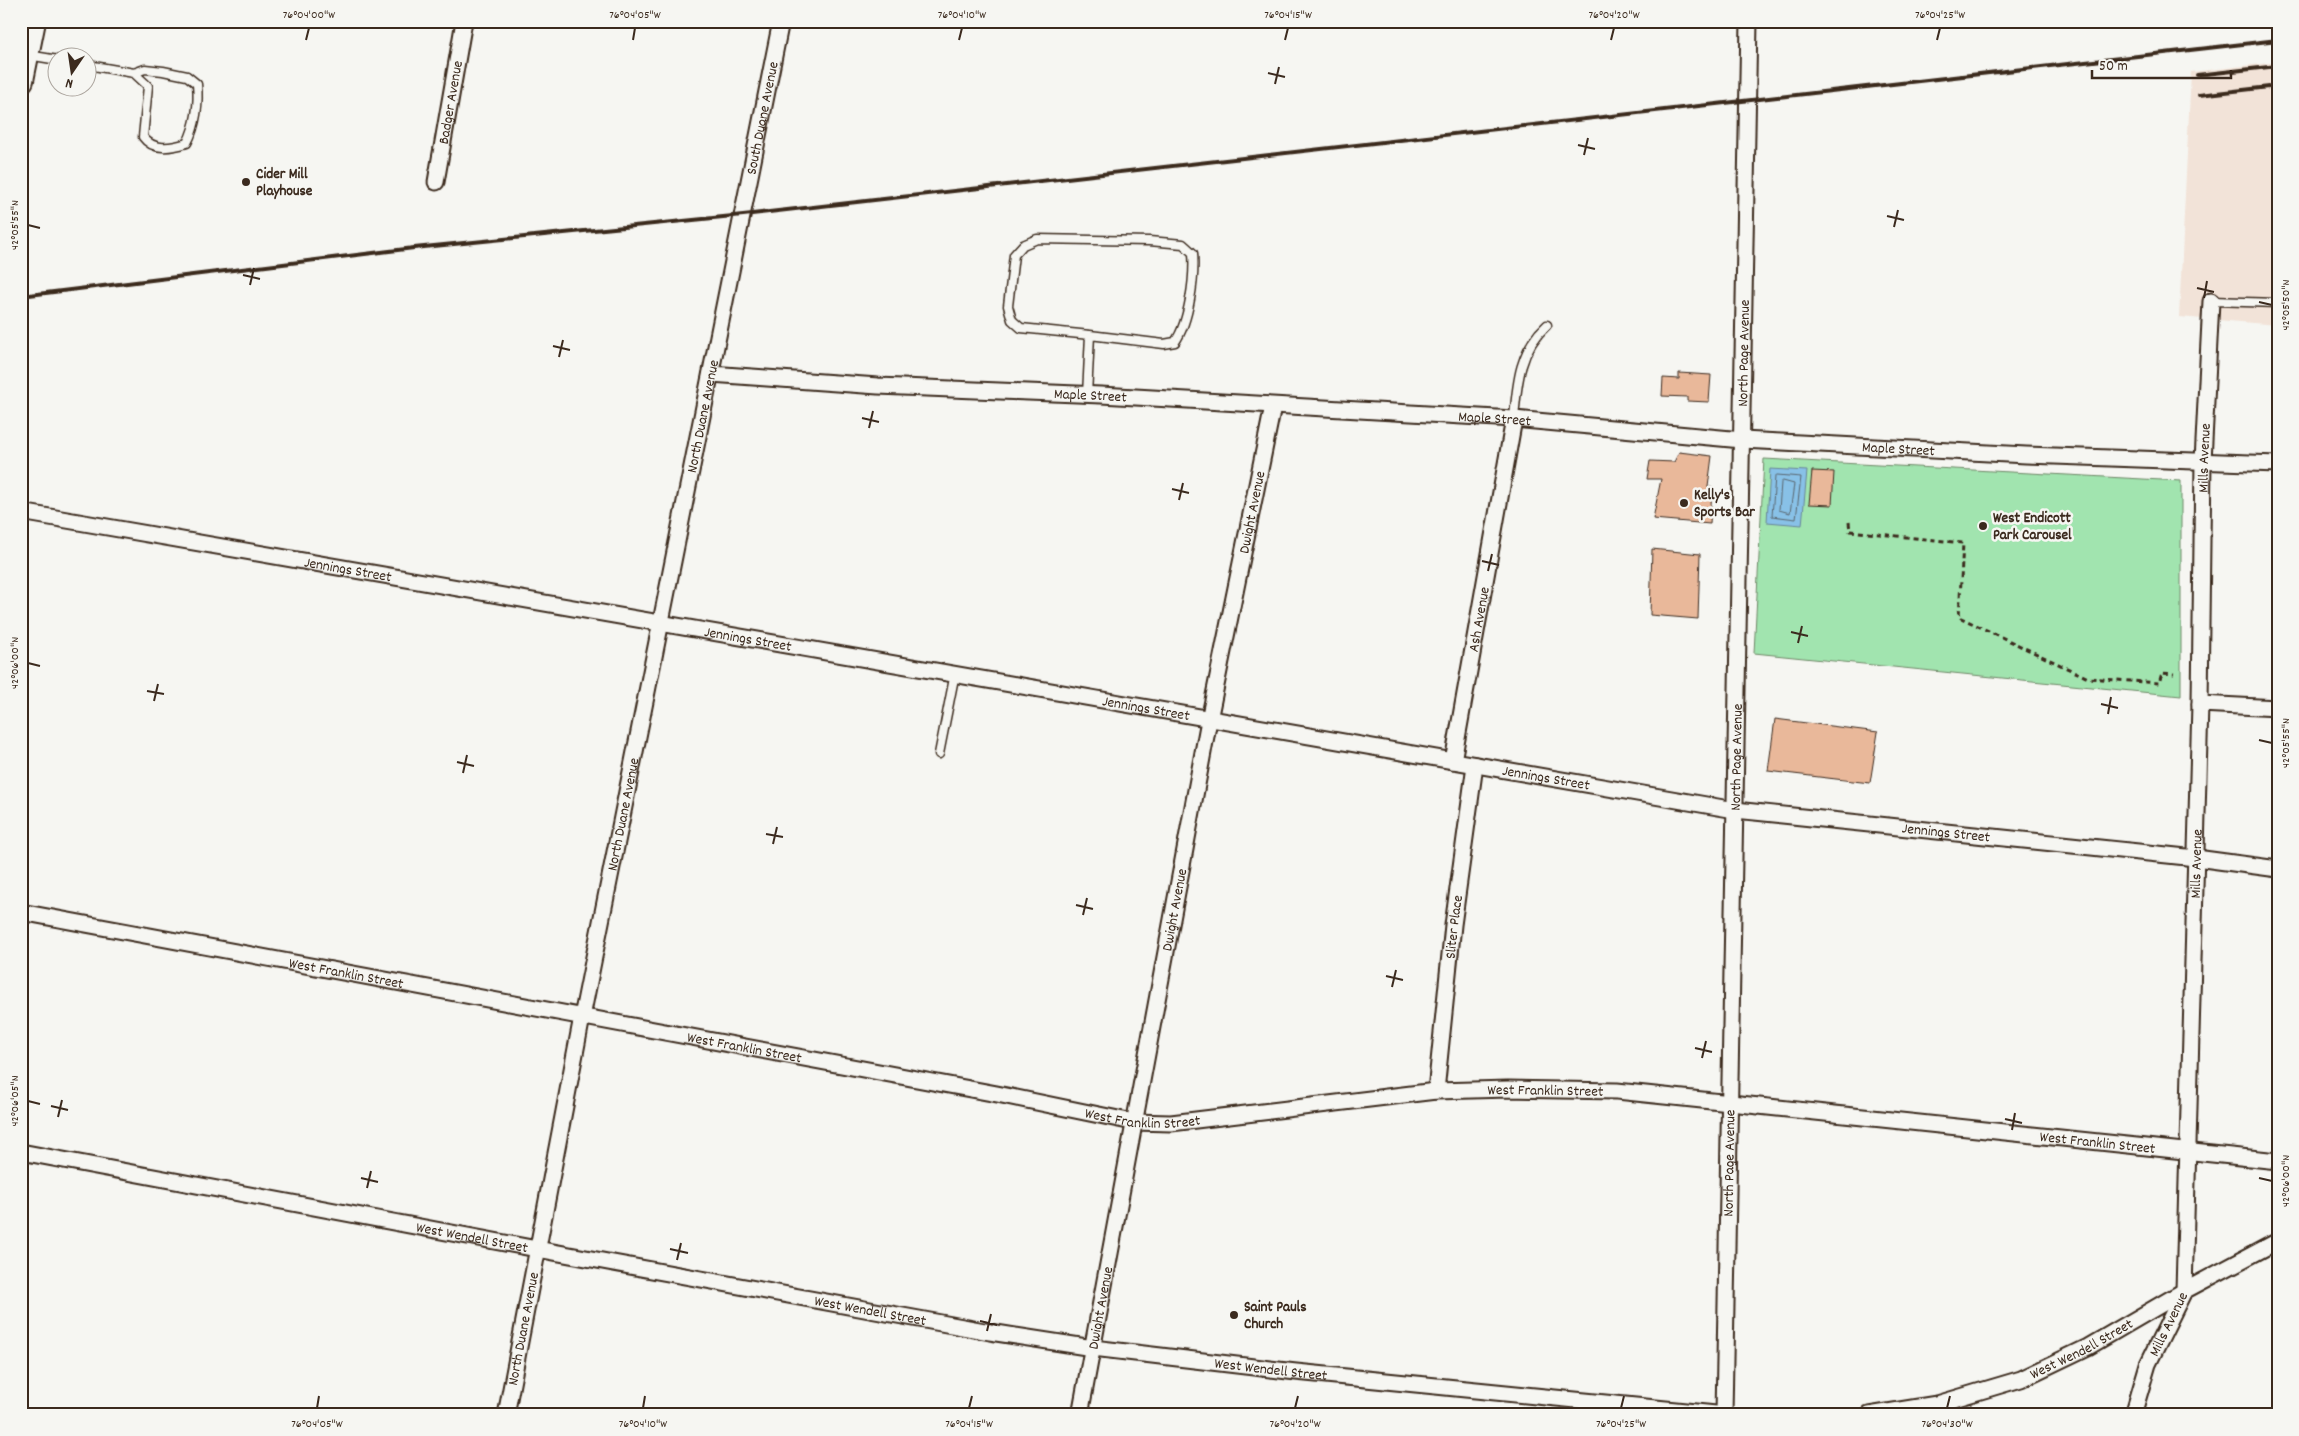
<svg xmlns="http://www.w3.org/2000/svg" width="2299" height="1436" font-family="Dekko,sans-serif">
	<style>
		.built { fill: #f2e3d8 }
		.green { fill: #a1e4af; stroke: #6e8766 }
		.water { fill: #88c1e7; stroke: #698597 }
		.lines { fill: none; stroke-linecap: round; stroke-linejoin: round }
		.shore { stroke: #5a666e; stroke-width: 1 }
		.building { fill: #e9b89a; stroke: #3b2a1e }
		.lane-casing { stroke: #3b2a1e; stroke-width: 11 }
		.street-casing { stroke: #3b2a1e; stroke-width: 19 }
		.primary-casing { stroke: #3b2a1e; stroke-width: 28 }
		.path { stroke: #3b2a1e; stroke-width: 3; stroke-dasharray: 5 4; stroke-linecap: butt }
		.lane { stroke: #f6f6f2; stroke-width: 8 }
		.street { stroke: #f6f6f2; stroke-width: 15 }
		.primary { stroke: #f6f6f2; stroke-width: 24 }
		.rail { stroke: #3b2a1e; stroke-width: 4 }
		.ticks { fill: none; stroke: #3b2a1e; stroke-width: 2 }
		.poi-dot { fill: #3b2a1e; stroke: #f6f6f2; stroke-width: 2 }
		.labels { text-anchor: middle; stroke-width: 5; stroke-linejoin: round; paint-order: stroke }
		.street-label { font-size: 15px; fill: #3b2a1e; stroke: #f6f6f2 }
		.poi-label { font-size: 15px; font-weight: bold; fill: #3b2a1e; stroke: #f6f6f2; text-anchor: start }
		.neatline { fill: none; stroke: #3b2a1e; stroke-width: 2 }
		.ticks-label { font-size: 12px; text-anchor: middle; fill: #3b2a1e }
	</style>
	<rect width="100%" height="100%" fill="#f6f6f2"/>
	<filter id="ink" filterUnits="userSpaceOnUse"><feTurbulence type="fractalNoise" baseFrequency=".02" numOctaves="2"/><feDisplacementMap in="SourceGraphic" scale="10" xChannelSelector="R" yChannelSelector="G"/><feConvolveMatrix kernelMatrix="1 2 1 2 8 2 1 2 1" color-interpolation-filters="sRGB"/></filter>
	<g filter="url(#ink)">
		<polygon class="built" points="2278,62 2278,325 2179,317 2191,72"/>
		<polygon class="green" points="1764,459 2181,481 2181,696 1754,653"/>
		<polygon class="water" points="1770,469 1807,471 1802,525 1767,522"/>
		<g class="lines">
			<g class="shore">
				<polygon points="1777,475 1801,477 1796,519 1772,516 1775,477"/>
				<polygon points="1783,481 1794,484 1790,513 1779,510 1781,483"/>
			</g>
		</g>
		<g class="building">
			<polygon points="1679,373 1711,375 1709,402 1687,401 1687,397 1662,396 1663,378 1679,379"/>
			<polygon points="1679,452 1712,456 1708,487 1712,487 1710,524 1653,519 1661,479 1647,479 1650,461 1674,462"/>
			<polygon points="1812,471 1834,472 1832,505 1809,504"/>
			<polygon points="1652,549 1700,554 1698,619 1650,615"/>
			<polygon points="1775,719 1878,732 1870,783 1768,771"/>
		</g>
		<g class="lines">
			<defs>
				<g id="lane">
					<polyline points="28,55 58,60"/>
					<path d="M88 65 134 73 145 69 163 71 187 76 197 84C199 103 196 126 187 143 171 148 153 151 143 137L148 86 134 73"/>
					<polyline points="2211,301 2278,303"/>
					<path d="M1087 395 1090 335 1021 328 1012 320 1008 306 1014 255 1023 245 1037 239 1149 241 1183 244 1193 253C1195 278 1189 322 1175 342L1164 344 1090 335"/>
					<path d="M1514 419C1517 384 1519 350 1547 325"/>
					<polyline points="939,754 955,673"/>
				</g>
				<g id="street">
					<path id="s1" d="M436 182 464 21"/>
					<path id="s2" d="M711 374 878 386 1101 395 1514 419 1742 440 2026 455 2278 464"/>
					<path id="s3" d="M21 512 1735 810 2196 858 2278 869"/>
					<polyline points="2200,704 2278,708"/>
					<path id="s4" d="M1453 761 1514 419"/>
					<path id="s5" d="M21 912 997 1094 1133 1122 1171 1123 1436 1091 1508 1089 1617 1091 2278 1161"/>
					<path id="s6" d="M1436 1091 1453 925 1475 765"/>
					<path id="s7" d="M21 1152 537 1249 990 1332 1093 1348 1296 1372 1726 1415"/>
					<path id="s8" d="M506 1415 582 1017 781 21"/>
					<path id="s9" d="M1080 1415 1209 720 1273 406"/>
					<path id="s10" d="M1724 1415 1749 21"/>
					<path id="s11" d="M1869 1415 1937 1404 2021 1379 2088 1347 2184 1291 2278 1241"/>
					<path id="s12" d="M2133 1415 2148 1364 2184 1291 2200 704 2203 461 2211 301"/>
				</g>
				<polyline id="primary" points="21,80 33,21"/>
			</defs>
			<use href="#lane" class="lane-casing"/>
			<use href="#street" class="street-casing"/>
			<use href="#primary" class="primary-casing"/>
			<polyline class="path" points="1849,522 1850,531 1963,543 1959,617 2088,678 2159,683 2162,673 2174,674"/>
			<use href="#lane" class="lane"/>
			<use href="#street" class="street"/>
			<use href="#primary" class="primary"/>
			<g class="rail">
				<polyline points="2197,75 2278,66"/>
				<polyline points="2199,95 2278,86"/>
				<polyline points="21,296 414,248 743,215 2278,40"/>
			</g>
		</g>
	</g>
	<path class="ticks" d="M306 40 309 28M633 40 635 28M959 40 962 28M1285 40 1288 28M1611 40 1614 28M1937 40 1940 28M1268 73 1285 77M1275 84 1279 67M1578 145 1595 149M1584 155 1588 138M1887 216 1904 220M28 225 40 228M1894 227 1898 210M243 275 260 279M250 285 254 268M2197 288 2214 292M2204 298 2207 281M2259 302 2272 305M553 346 570 350M559 357 563 340M862 418 879 422M869 428 873 411M1172 489 1189 493M1179 500 1183 483M1482 561 1499 565M1488 571 1492 554M1791 632 1808 636M1798 643 1802 626M28 663 40 666M147 691 164 694M154 701 158 684M2101 704 2118 708M2108 714 2111 697M2259 740 2272 743M457 762 474 766M463 773 467 755M766 834 783 837M773 844 777 827M1076 905 1093 909M1083 915 1087 898M1386 976 1403 980M1392 987 1396 970M1695 1048 1712 1052M1702 1058 1706 1041M28 1101 40 1104M51 1106 68 1110M58 1117 62 1100M2005 1119 2022 1123M2012 1130 2015 1113M361 1178 378 1182M2259 1178 2272 1181M367 1188 371 1171M670 1249 688 1253M677 1260 681 1243M980 1321 997 1325M987 1331 991 1314M317 1408 319 1396M643 1408 645 1396M969 1408 972 1396M1295 1408 1298 1396M1621 1408 1624 1396M1947 1408 1950 1396"/>
	<g class="poi-dot">
		<circle cx="246" cy="182" r="5"/>
		<circle cx="1684" cy="503" r="5"/>
		<circle cx="1983" cy="526" r="5"/>
		<circle cx="1234" cy="1315" r="5"/>
	</g>
	<g class="labels">
		<g class="street-label">
			<text dy="5" stroke="none"><textPath href="#s1" startOffset="81">Badger Avenue</textPath></text>
			<text dy="5" stroke="none"><textPath href="#s8" startOffset="1322">South Duane Avenue</textPath></text>
			<text dy="5" stroke="none"><textPath href="#s10" startOffset="1062">North Page Avenue</textPath></text>
			<text dy="5" stroke="none"><textPath href="#s2" startOffset="380">Maple Street</textPath></text>
			<text dy="5" stroke="none"><textPath href="#s8" startOffset="1018">North Duane Avenue</textPath></text>
			<text dy="5" stroke="none"><textPath href="#s2" startOffset="785">Maple Street</textPath></text>
			<text dy="5" stroke="none"><textPath href="#s2" startOffset="1190">Maple Street</textPath></text>
			<text dy="5" stroke="none"><textPath href="#s12" startOffset="968">Mills Avenue</textPath></text>
			<text dy="5" stroke="none"><textPath href="#s9" startOffset="919">Dwight Avenue</textPath></text>
			<text dy="5" stroke="none"><textPath href="#s3" startOffset="332">Jennings Street</textPath></text>
			<text dy="5" stroke="none"><textPath href="#s4" startOffset="144">Ash Avenue</textPath></text>
			<text dy="5" stroke="none"><textPath href="#s3" startOffset="738">Jennings Street</textPath></text>
			<text dy="5" stroke="none"><textPath href="#s3" startOffset="1142">Jennings Street</textPath></text>
			<text dy="5" stroke="none"><textPath href="#s10" startOffset="658">North Page Avenue</textPath></text>
			<text dy="5" stroke="none"><textPath href="#s3" startOffset="1548">Jennings Street</textPath></text>
			<text dy="5" stroke="none"><textPath href="#s8" startOffset="612">North Duane Avenue</textPath></text>
			<text dy="5" stroke="none"><textPath href="#s3" startOffset="1952">Jennings Street</textPath></text>
			<text dy="5" stroke="none"><textPath href="#s12" startOffset="562">Mills Avenue</textPath></text>
			<text dy="5" stroke="none"><textPath href="#s9" startOffset="514">Dwight Avenue</textPath></text>
			<text dy="5" stroke="none"><textPath href="#s6" startOffset="165">Sliter Place</textPath></text>
			<text dy="5" stroke="none"><textPath href="#s5" startOffset="331">West Franklin Street</textPath></text>
			<text dy="5" stroke="none"><textPath href="#s5" startOffset="736">West Franklin Street</textPath></text>
			<text dy="5" stroke="none"><textPath href="#s5" startOffset="1546">West Franklin Street</textPath></text>
			<text dy="5" stroke="none"><textPath href="#s5" startOffset="1141">West Franklin Street</textPath></text>
			<text dy="5" stroke="none"><textPath href="#s5" startOffset="2101">West Franklin Street</textPath></text>
			<text dy="5" stroke="none"><textPath href="#s10" startOffset="252">North Page Avenue</textPath></text>
			<text dy="5" stroke="none"><textPath href="#s7" startOffset="459">West Wendell Street</textPath></text>
			<text dy="5" stroke="none"><textPath href="#s9" startOffset="109">Dwight Avenue</textPath></text>
			<text dy="5" stroke="none"><textPath href="#s7" startOffset="864">West Wendell Street</textPath></text>
			<text dy="5" stroke="none"><textPath href="#s12" startOffset="98">Mills Avenue</textPath></text>
			<text dy="5" stroke="none"><textPath href="#s8" startOffset="88">North Duane Avenue</textPath></text>
			<text dy="5" stroke="none"><textPath href="#s11" startOffset="224">West Wendell Street</textPath></text>
			<text dy="5" stroke="none"><textPath href="#s7" startOffset="1269">West Wendell Street</textPath></text>
		</g>
		<g class="poi-label">
			<text x="256" y="178">Cider Mill<tspan x="256" dy="17">Playhouse</tspan></text>
			<text x="1694" y="499">Kelly's<tspan x="1694" dy="17">Sports Bar</tspan></text>
			<text x="1993" y="522">West Endicott<tspan x="1993" dy="17">Park Carousel</tspan></text>
			<text x="1244" y="1311">Saint Pauls<tspan x="1244" dy="17">Church</tspan></text>
		</g>
	</g>
	<rect width="2299" height="1436" fill="none" stroke="#f6f6f2" stroke-width="55"/>
	<g transform="translate(72 72) rotate(193)"><circle r="24" fill="#f6f6f2" stroke="#aba49d"/>
	<path d="M0-4L9 19L0 12L-9 19Z" fill="#3b2a1e"/>
	<text y="-8" font-size="14" font-weight="bold" text-anchor="middle" fill="#3b2a1e">N</text>
	</g>
	<path d="M2092 70v8h139v-8" fill="none" stroke="#3b2a1e" stroke-width="2.5"/>
	<text x="2099" y="70" font-size="15" fill="#3b2a1e" stroke="#f6f6f2" stroke-width="4" paint-order="stroke">50 m</text>
	<rect x="28" y="28" width="2244" height="1380" class="neatline"/>
	<g class="ticks-label">
		<text x="309" y="18">76°04'00"W</text>
		<text x="635" y="18">76°04'05"W</text>
		<text x="962" y="18">76°04'10"W</text>
		<text x="1288" y="18">76°04'15"W</text>
		<text x="1614" y="18">76°04'20"W</text>
		<text x="1940" y="18">76°04'25"W</text>
		<text transform="translate(14 225) rotate(-90)" y="4">42°05'55"N</text>
		<text transform="translate(2285 305) rotate(-90)" y="4">42°05'50"N</text>
		<text transform="translate(14 663) rotate(-90)" y="4">42°06'00"N</text>
		<text transform="translate(2285 743) rotate(-90)" y="4">42°05'55"N</text>
		<text transform="translate(14 1101) rotate(-90)" y="4">42°06'05"N</text>
		<text transform="translate(2285 1181) rotate(-90)" y="4">42°06'00"N</text>
		<text x="317" y="1427">76°04'05"W</text>
		<text x="643" y="1427">76°04'10"W</text>
		<text x="969" y="1427">76°04'15"W</text>
		<text x="1295" y="1427">76°04'20"W</text>
		<text x="1621" y="1427">76°04'25"W</text>
		<text x="1947" y="1427">76°04'30"W</text>
	</g>
</svg>
